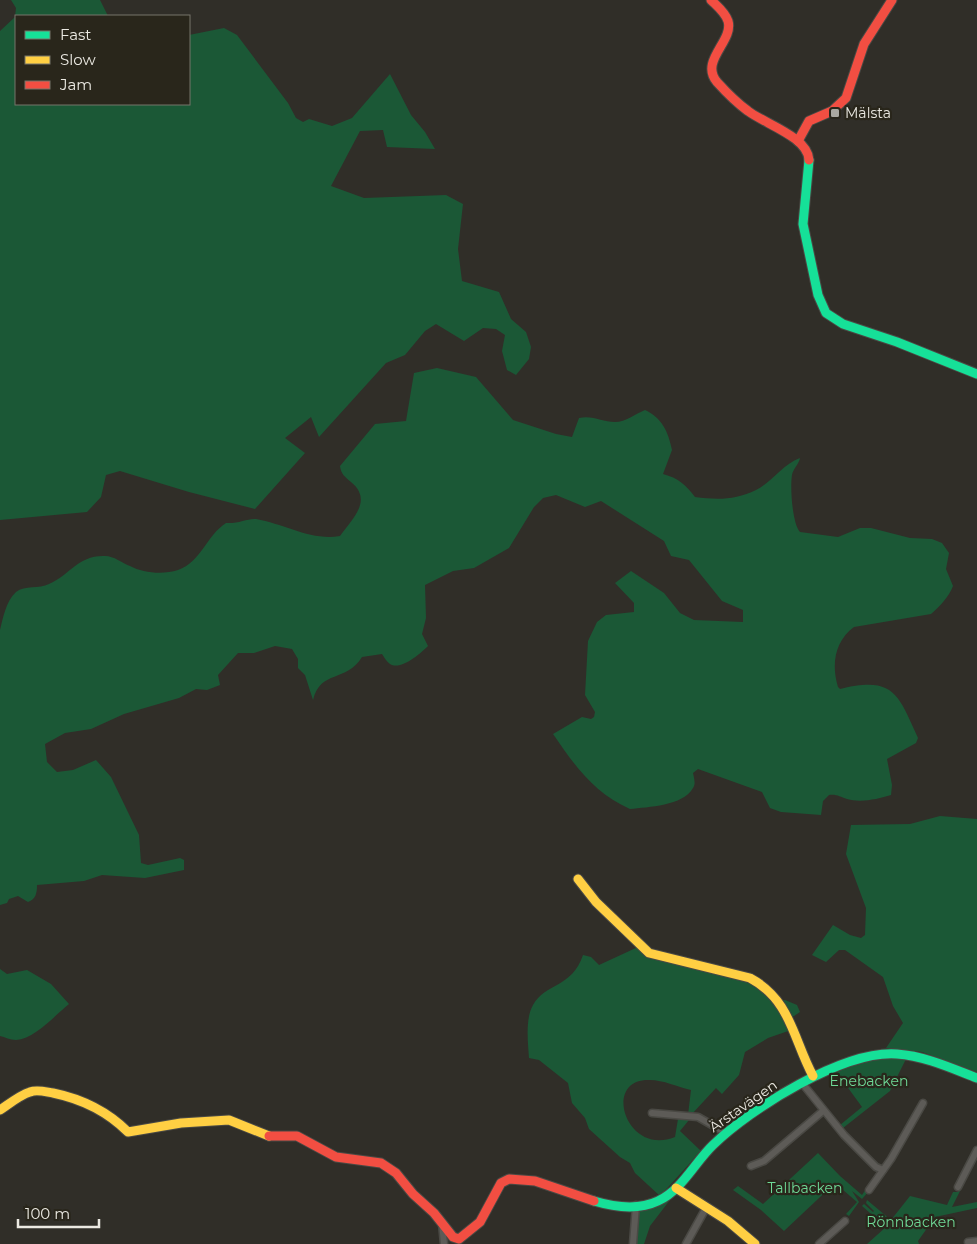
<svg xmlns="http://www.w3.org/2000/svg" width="977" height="1244" font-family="Montserrat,sans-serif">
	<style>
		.green { fill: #1b5836 }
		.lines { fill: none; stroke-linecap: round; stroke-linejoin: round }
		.street-casing { stroke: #4a4944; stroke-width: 9 }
		.fast-casing { stroke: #4a4944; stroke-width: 11 }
		.slow-casing { stroke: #4a4944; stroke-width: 11 }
		.jam-casing { stroke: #4a4944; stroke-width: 11 }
		.street { stroke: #5d5b57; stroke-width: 6 }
		.fast { stroke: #16e098; stroke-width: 9 }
		.slow { stroke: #ffcf43; stroke-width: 9 }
		.jam { stroke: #f24e42; stroke-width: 9 }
		.poi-dot { fill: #aaa8a1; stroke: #29261b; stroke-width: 2 }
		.labels { text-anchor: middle; stroke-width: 4.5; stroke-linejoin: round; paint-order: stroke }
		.poi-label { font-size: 14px; fill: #ebe9e2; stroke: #29261b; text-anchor: start }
		.park-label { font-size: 14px; fill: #6fda97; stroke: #29261b }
		.street-label { font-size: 14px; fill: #ebe9e2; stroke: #29261b }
	</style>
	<rect width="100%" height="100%" fill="#302e28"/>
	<g class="green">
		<polygon points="11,0 100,0 108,16 16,16 16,104 189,104 189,35 224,28 237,35 288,103 296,118 303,122 309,119 332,126 352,118 390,74 411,115 425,132 435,149 387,147 383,130 360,131 331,186 364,198 446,195 463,204 458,249 462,281 499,292 511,319 526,332 531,347 529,359 516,375 507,370 502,351 505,335 496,329 483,328 464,341 436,324 425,331 405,355 386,363 319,437 311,417 285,438 305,453 255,509 189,492 120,471 106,475 101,497 87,512 0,520 0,31 15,17 16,8"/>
		<path d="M437 368 476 377 513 420 556 434 572 437 579 418C593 415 602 422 615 422 626 422 635 414 645 410 662 418 668 431 672 450L663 474C678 478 686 485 695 497 717 500 736 500 756 490 772 482 782 465 800 458 799 464 793 469 792 475 790 486 792 523 800 532L838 537 860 528H871L910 538 932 539 942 543 949 553 946 569 953 586C949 597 939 607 931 614L854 627C835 641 831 664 838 687L840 689C894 676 898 694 918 738L916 743 887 759 892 785 891 795C878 799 861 803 847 799 840 797 837 794 829 795L823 801 821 815 781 812 770 808 762 792 698 769 693 773C694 778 696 784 693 788 683 806 648 807 630 809 594 793 575 766 553 734L582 717 591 719 594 717 595 712 585 695 588 641 597 622 606 615 634 612V603L615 583 631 571 664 593 680 613 694 620 743 622V610L722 601 689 560 671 556 664 541 601 501 585 507 556 495 543 498 534 507 509 548 474 568 453 571 425 585 426 618 422 634 428 646C421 653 401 671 390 664 387 662 384 657 382 654L362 657C346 683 321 669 313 700L305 675 298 668V659L292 649 275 646 254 653H238L218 675 220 685 207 690 196 689 179 698 124 714 91 729 65 733 45 744 47 762 57 772 73 770 96 760 111 777 139 835 141 863 148 865 180 858 184 860V870L145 878 102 875 84 881 37 885C37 893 36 899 28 902L18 896 9 899 7 903 0 905V630C3 618 6 601 16 592 25 585 39 589 49 584 70 575 78 555 105 556 114 556 122 563 130 566 143 573 163 575 178 570 201 562 207 535 226 523 238 524 248 518 256 519 285 524 311 541 340 536 353 518 373 500 351 482 345 477 341 474 340 466L375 424 406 421 414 373Z"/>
		<polygon points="940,816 977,819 977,1072 922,1052 886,1048 903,1023 893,1006 883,977 845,950 839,950 826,962 812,955 833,925 850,935 861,938 865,935 866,908 846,854 851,825 910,824"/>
		<path d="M638 947 762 985 794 1029 768 1038 745 1052 739 1075 722 1094 716 1088 691 1115H688L691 1090C678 1087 663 1080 650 1080 601 1078 626 1157 675 1137L678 1119 689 1120 680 1131 701 1151 660 1196 635 1173 630 1163 620 1157 589 1129 585 1118 572 1103 568 1083 539 1060 529 1058C528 1043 525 1019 533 1005 545 983 572 988 583 955L591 957 599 965Z"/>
		<path d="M0 969 7 974 27 970 51 984 69 1004C55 1015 35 1039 16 1040 10 1040 5 1037 0 1036Z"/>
		<polygon points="785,1000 797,1005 800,1012 791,1018 781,1001"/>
		<polygon points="893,1058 906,1059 890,1091 843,1128 840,1125 862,1107 835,1070 865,1060"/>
		<polygon points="818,1153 840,1176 862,1195 866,1189 869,1191 862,1199 852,1191 859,1202 849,1216 846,1214 857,1202 835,1183 784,1231 761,1210 733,1190 738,1186 763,1204"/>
		<polygon points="966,1179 952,1207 977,1202 977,1208 935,1217 918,1241 919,1244 867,1244 886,1227 862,1206 864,1204 873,1212 874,1211 866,1203 867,1200 891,1220 910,1196 947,1205 953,1192 958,1192"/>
		<polygon points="672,1194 679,1195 673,1196 650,1226 644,1244 634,1244 638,1207"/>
	</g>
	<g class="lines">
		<defs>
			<g id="street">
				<polyline points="802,1083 844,1135 876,1167 883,1170"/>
				<polyline points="652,1113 698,1117 726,1133"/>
				<polyline points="751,1166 764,1161 823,1111"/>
				<polyline points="958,1187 977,1150"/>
				<polyline points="869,1190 891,1159 923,1103"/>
				<polyline points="442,1223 444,1244"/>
				<polyline points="968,1242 977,1241"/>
				<polyline points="633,1244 636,1205"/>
				<polyline points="686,1244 706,1208"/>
				<polyline points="819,1244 845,1221"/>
			</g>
			<g id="fast">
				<polyline points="809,160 803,224 818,295 826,313 843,324 897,342 977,374"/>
				<path d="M594 1201C614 1207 639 1210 658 1201 682 1190 695 1162 713 1145 751 1108 844 1050 897 1054 925 1056 951 1068 977 1078"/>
			</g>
			<g id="slow">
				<path d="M578 879 596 902 649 953 750 978C791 1000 793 1039 813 1076"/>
				<path d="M0 1110C9 1104 20 1095 30 1092 37 1089 46 1092 53 1093 82 1099 107 1111 128 1132L181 1123 229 1120 269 1136"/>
				<polyline points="676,1188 728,1221 755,1244"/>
			</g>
			<g id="jam">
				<path d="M711 0C717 6 725 12 728 21 734 41 699 61 717 82 726 92 737 103 748 111 765 124 808 137 809 160"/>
				<polyline points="798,141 809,121 832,111 846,98 864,44 892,0"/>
				<polyline points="269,1136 297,1136 336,1157 381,1163 396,1173 413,1194 434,1213 453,1237 459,1239 480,1222 501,1183 509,1179 535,1181 594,1201"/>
			</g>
		</defs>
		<use href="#street" class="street-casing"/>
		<use href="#fast" class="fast-casing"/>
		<use href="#slow" class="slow-casing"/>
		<use href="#jam" class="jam-casing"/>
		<use href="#street" class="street"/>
		<use href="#fast" class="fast"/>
		<use href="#slow" class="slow"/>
		<use href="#jam" class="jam"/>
	</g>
	<rect class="poi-dot" x="830" y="108" width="10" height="10" rx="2.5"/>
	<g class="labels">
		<g class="poi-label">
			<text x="845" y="118">Mälsta</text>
		</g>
		<g class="park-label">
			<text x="869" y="1086">Enebacken</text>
			<text x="805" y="1193">Tallbacken</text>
			<text x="911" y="1227">Rönnbacken</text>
		</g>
		<g class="street-label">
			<text transform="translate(743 1106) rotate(-35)" y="5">Ärstavägen</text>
		</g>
	</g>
	<rect x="15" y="15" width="175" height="90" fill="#29261b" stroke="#77746b"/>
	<rect x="25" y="31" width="25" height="8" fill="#16e098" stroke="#77746b"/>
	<text x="60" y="40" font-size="15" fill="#ebe9e2">Fast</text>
	<rect x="25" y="56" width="25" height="8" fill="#ffcf43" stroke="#77746b"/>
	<text x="60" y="65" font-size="15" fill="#ebe9e2">Slow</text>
	<rect x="25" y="81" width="25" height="8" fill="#f24e42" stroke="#77746b"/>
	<text x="60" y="90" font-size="15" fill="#ebe9e2">Jam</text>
	<path d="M18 1219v8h81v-8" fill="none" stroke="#ebe9e2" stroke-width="2.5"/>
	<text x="25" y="1219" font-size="15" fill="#ebe9e2" stroke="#29261b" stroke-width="4" paint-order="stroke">100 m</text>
</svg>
